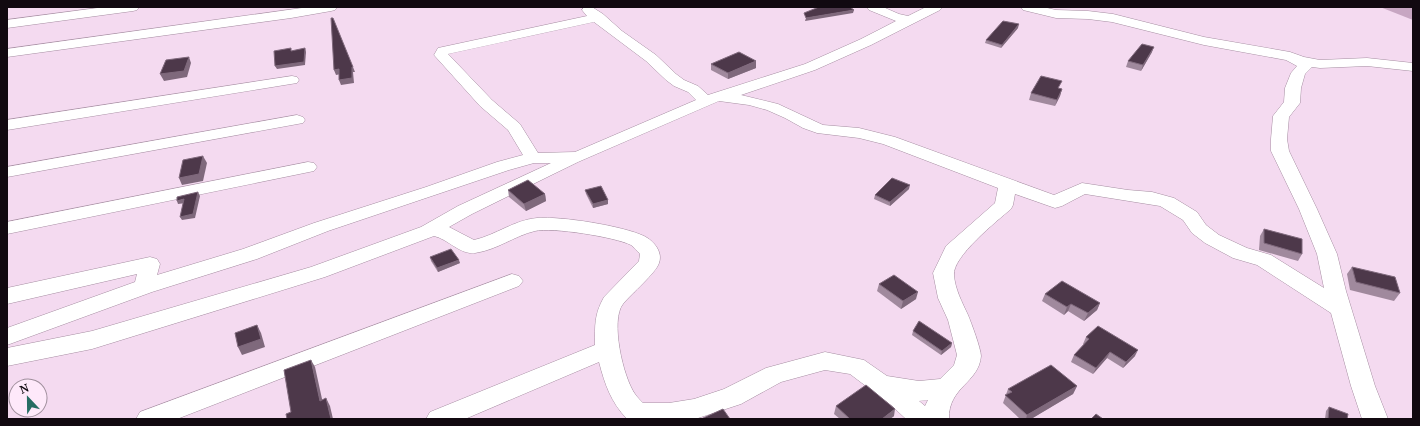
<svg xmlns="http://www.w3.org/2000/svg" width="1420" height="426" font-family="'Noto Serif',serif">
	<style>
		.green { fill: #c7a6c2 }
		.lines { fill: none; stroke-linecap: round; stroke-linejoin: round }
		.minor-casing { stroke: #a68ea2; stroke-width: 1 }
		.minor { fill: #fff; fill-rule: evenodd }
		.wall { fill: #a0899d }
		.shaded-wall { fill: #7f697c }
		.building { fill: #4d384a; stroke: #7f697c }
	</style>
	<rect width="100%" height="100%" fill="#f4daf0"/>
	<polygon class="green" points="1380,7 1413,7 1413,20"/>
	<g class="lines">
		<defs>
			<g id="minor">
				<polygon points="105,7 139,7 137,10 133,11 7,28 7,20"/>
				<polygon points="309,7 337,7 335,10 331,11 291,18 7,57 7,49"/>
				<path d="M584 7H592L603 14 622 31 656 55 676 74 684 80 698 86 708 95 805 64 861 39 896 21 869 10 867 7H883L899 14 908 16 926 7H942L940 10 871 45 815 70 741 95 778 104 823 125 859 128 895 137 1054 195 1082 183 1128 190 1152 192 1174 198 1197 212 1206 225 1219 235 1247 248 1271 255 1324 288 1317 254 1299 209 1271 151V139L1273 116 1284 102 1285 88 1291 73 1297 66 1286 60 1204 45 1112 22 1088 19 1056 18 1023 10 1021 7H1043L1056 10 1088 11 1113 14 1204 37 1290 52 1304 57 1320 60 1367 58 1413 63V71L1367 66 1320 68 1312 67 1305 74 1301 88 1300 103 1289 117 1287 139 1289 151 1317 209 1337 254 1346 291 1375 386 1388 419H1362L1351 386 1331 313 1257 265 1233 258 1205 243 1192 233 1183 220 1160 206 1085 194 1062 206 1055 208 1015 194 1013 205 1011 209C997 221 952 257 954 275 955 289 962 302 968 315 971 322 981 349 981 356 979 383 948 387 949 419H906L891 405 850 374 825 370 781 382 741 404 695 419H627C611 402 605 385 599 362L465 419H426L430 412 595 345C595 325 594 315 604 297L639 261 640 254C637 251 634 247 631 245 615 237 552 227 535 231 514 236 497 250 475 253 460 255 448 239 434 236L325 277 92 349 7 366V348L92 331 311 267 421 227 458 206 551 163H534L509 170 328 231 257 259 152 292 7 345V328L135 282 137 274 7 304V288L150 257 157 259 160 264 157 275 243 249 314 223 426 187 497 162 523 155 508 130 480 106 434 55 438 48 587 16 582 10ZM594 22 646 61 666 80 674 86 688 92 696 100 575 152 538 153 520 124 492 100 448 54ZM719 101 749 105 767 110 785 118 803 128 817 133 859 138 883 144 998 188 995 203 946 246 933 273 938 298 948 320 957 355 954 365 940 379 919 381 887 376 864 360 825 352 766 368 724 389 694 399 669 403H643C640 400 637 397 635 394 623 377 610 320 623 304 631 294 656 273 659 263 663 252 654 241 644 236 623 226 561 216 537 218 514 220 496 235 474 240L449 227 472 214 578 162ZM928 400 925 406 919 401Z"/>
				<polygon points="292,76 297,77 299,80 297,83 7,130 7,120"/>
				<polygon points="297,115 303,117 305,120 303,123 7,177 7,167"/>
				<polygon points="308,162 314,163 317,167 314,171 7,234 7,222"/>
				<polygon points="512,274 519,276 523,281 519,286 177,419 136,419 140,412"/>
			</g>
		</defs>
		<use href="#minor" class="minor-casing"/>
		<use href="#minor" class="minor"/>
	</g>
	<g class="wall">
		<polygon points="1018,28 1001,48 985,43 986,40"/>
		<polygon points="1152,52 1141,71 1126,67 1128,61"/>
		<polygon points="711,64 756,68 728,79 711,70"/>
		<polygon points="1060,88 1062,89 1060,96 1055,106 1029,100 1031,93"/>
		<polygon points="909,189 890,206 874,199 875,195"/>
		<polygon points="508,190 545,194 546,201 526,211 509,197"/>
		<polygon points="585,190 608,204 593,208 586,194"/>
		<polygon points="1264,229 1302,254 1298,261 1259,250 1260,236"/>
		<polygon points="430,257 460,263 438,272 431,261"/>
		<polygon points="1352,267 1400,293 1394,301 1350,290 1347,274"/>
		<polygon points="879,284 916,299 901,309 877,291"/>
		<polygon points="1045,294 1100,303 1097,310 1084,321 1068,311 1064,315 1042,301"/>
		<polygon points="913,331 952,343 951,347 941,355 912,335"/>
		<polygon points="1086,337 1135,356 1123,368 1107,358 1093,374 1071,362 1074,355 1084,344 1083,344"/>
		<polygon points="1077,386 1073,394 1031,419 1020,419 1003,403 1008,389"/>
		<polygon points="836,406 894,416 890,419 840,419 834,414"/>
		<polygon points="1329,407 1347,419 1325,419 1326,411"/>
	</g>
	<g class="shaded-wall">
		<polygon points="854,10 853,13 805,21 806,18"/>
		<polygon points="1019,24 1018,28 1001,48 1002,45"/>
		<polygon points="1154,47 1152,52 1141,71 1143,65"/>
		<polygon points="305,48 306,52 305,65 277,69 275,66"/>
		<polygon points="189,57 191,63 187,77 164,81 160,74"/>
		<polygon points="756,61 756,68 728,79 728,73"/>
		<polygon points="352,67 353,67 355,72 353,72 354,83 341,85 339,80"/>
		<polygon points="339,69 341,74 336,75 334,70"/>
		<polygon points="1062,89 1060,96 1055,106 1057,100"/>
		<polygon points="203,156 207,163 203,181 182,185 179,178"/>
		<polygon points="910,185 909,189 890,206 890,202"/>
		<polygon points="198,192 200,196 195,218 182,220 180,217"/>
		<polygon points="545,194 546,201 526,211 524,204"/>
		<polygon points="184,199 186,203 178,204 177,201"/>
		<polygon points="608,200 608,204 593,208 593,204"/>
		<polygon points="459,260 460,263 438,272 437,268"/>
		<polygon points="918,292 916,299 901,309 903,301"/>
		<polygon points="1100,303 1097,310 1084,321 1088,313"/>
		<polygon points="1071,304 1068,311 1064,315 1067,307"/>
		<polygon points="257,325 261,333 265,347 242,355 238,347"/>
		<polygon points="952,343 951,347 941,355 942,351"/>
		<polygon points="1138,350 1135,356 1123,368 1126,362"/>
		<polygon points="1110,352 1107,358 1093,374 1096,368"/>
		<polygon points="311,360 315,367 324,408 320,401"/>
		<polygon points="1077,386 1073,394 1031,419 1026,419 1027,415"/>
		<polygon points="326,398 330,406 333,419 331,419"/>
		<polygon points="895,409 894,416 890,419 882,419"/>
	</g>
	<g class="building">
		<polygon points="819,7 850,7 854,10 806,18 804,13"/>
		<polygon points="331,18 333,18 353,67 352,67 352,78 339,80 339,69 334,70"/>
		<polygon points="1003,21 1019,24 1002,45 986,40"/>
		<polygon points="1142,44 1154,47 1143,65 1128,61"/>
		<polygon points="291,48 291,51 305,48 304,62 275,66 274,51"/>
		<polygon points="739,52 756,61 728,73 711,64"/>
		<polygon points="189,57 184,71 160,74 166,60"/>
		<polygon points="1041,76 1062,81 1058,88 1062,89 1057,100 1031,93"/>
		<polygon points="203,156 199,174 179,178 183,160"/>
		<polygon points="892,178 910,185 890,202 875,195"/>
		<polygon points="528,180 545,194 524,204 508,190"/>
		<polygon points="601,186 608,200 593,204 585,190"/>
		<polygon points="198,192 193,214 180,217 184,199 177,201 177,197"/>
		<polygon points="1264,229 1302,239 1302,254 1264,243"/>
		<polygon points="451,249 459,260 437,268 430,257"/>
		<polygon points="1352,267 1395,277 1400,293 1356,282"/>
		<polygon points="894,275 918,292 903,301 879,284"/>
		<polygon points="1062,281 1100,303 1088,313 1071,304 1067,307 1045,294"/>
		<polygon points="919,321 952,343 942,351 913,331"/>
		<polygon points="257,325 261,339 238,347 235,333"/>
		<polygon points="1098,326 1138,350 1126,362 1110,352 1096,368 1074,355 1089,339 1086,337"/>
		<polygon points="311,360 320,401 326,398 331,419 287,419 286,414 291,412 284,370"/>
		<polygon points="1051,365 1077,386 1027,415 1005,395 1012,392 1008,389"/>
		<polygon points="866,385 895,409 882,419 850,419 836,406"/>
		<polygon points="1329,407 1348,414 1347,419 1328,419"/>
		<polygon points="723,409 730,419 701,419"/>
		<polygon points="1096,414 1103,419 1091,419"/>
	</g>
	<rect width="1420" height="426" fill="none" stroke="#110910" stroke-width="16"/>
	<g transform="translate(28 398) rotate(338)"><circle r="19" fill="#fee9fa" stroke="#9f8f9c"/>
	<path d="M0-3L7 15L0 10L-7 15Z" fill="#266d63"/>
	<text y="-6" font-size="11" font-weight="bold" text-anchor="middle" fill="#110910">N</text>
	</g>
</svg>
